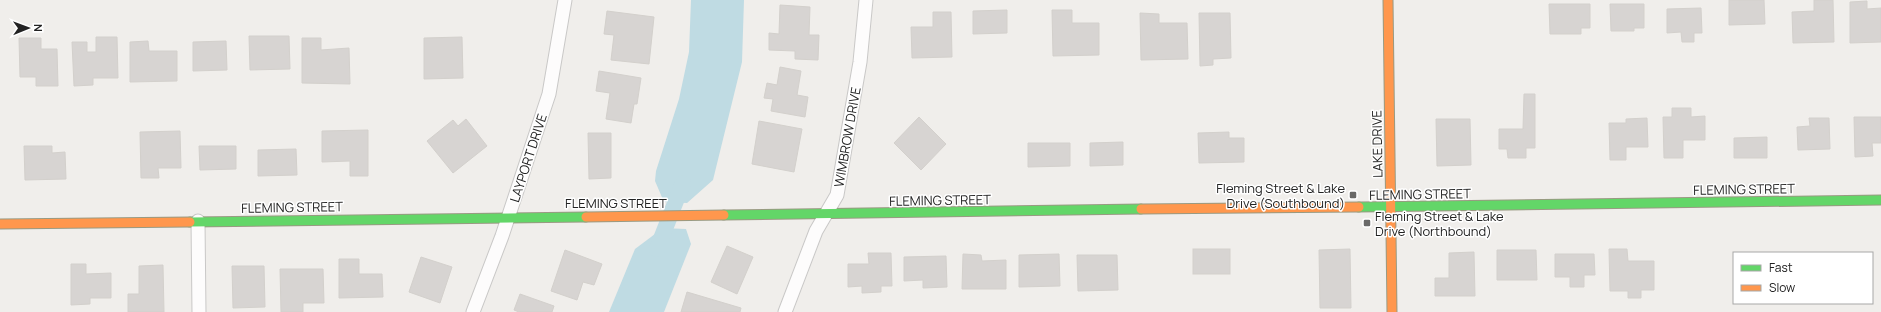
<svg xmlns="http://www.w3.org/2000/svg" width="1881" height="312" font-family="Manrope,sans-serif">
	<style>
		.water { fill: #bfdbe3 }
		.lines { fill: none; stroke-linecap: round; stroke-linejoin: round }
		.canal { stroke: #bfdbe3; stroke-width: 16 }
		.building { fill: #d7d4d2; stroke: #d3d0cc }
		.street-casing { stroke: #c9c8c7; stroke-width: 15 }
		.fast-casing { stroke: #999a82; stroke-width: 11 }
		.slow-casing { stroke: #999a82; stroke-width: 11 }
		.street { stroke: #fdfcfc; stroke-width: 13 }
		.fast { stroke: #63d668; stroke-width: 9 }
		.slow { stroke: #ff974d; stroke-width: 9 }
		.poi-dot { fill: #6a6968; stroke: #fff; stroke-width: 1.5 }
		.labels { text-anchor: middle; stroke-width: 3; stroke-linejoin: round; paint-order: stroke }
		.street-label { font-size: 13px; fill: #222; stroke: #fff }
		.poi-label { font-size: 13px; fill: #222; stroke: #fff; text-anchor: end }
	</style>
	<rect width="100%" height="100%" fill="#f0eeeb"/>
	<g class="water">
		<polygon points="691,0 744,0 742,62 713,180 687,203 664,202 655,181 656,171 679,99 689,52"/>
		<polygon points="663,228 686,229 691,244 664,312 609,312 635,249"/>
	</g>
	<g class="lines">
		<polyline class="canal" points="657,249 683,183"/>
	</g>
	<g class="building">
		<polygon points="1729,0 1764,0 1765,24 1729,25"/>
		<polygon points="1814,0 1833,0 1834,42 1793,43 1792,12 1814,11"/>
		<polygon points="1867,1 1867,9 1881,8 1881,42 1850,43 1850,2"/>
		<polygon points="1549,4 1590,4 1590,28 1581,28 1581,34 1550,34"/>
		<polygon points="1610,4 1644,4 1644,28 1634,28 1634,31 1611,31"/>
		<polygon points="780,5 810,7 809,35 819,35 818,60 795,59 795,51 769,50 769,33 779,34"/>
		<polygon points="1701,8 1702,33 1694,33 1694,42 1682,42 1681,32 1667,33 1667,9"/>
		<polygon points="1007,10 1007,33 973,34 973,11"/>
		<polygon points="1052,10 1072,10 1072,23 1099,23 1099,55 1053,56"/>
		<polygon points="607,11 654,17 649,64 611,60 614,35 604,34"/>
		<polygon points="933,12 951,12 952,57 912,58 911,27 933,27"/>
		<polygon points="1140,13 1159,14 1159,23 1187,23 1188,59 1141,60"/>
		<polygon points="1199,13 1230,13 1231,58 1213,59 1213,65 1200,66"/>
		<polygon points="249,36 289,36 290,69 250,70"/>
		<polygon points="96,37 117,37 118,78 93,78 93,85 74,86 72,42 87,42 87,52 96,52"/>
		<polygon points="462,37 463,78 424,79 424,38"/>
		<polygon points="19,38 41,38 41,49 57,49 58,86 36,86 36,77 20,77"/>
		<polygon points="302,38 321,38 321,50 349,48 350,84 302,83"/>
		<polygon points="148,41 149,51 177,51 177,81 130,82 130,42"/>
		<polygon points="226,41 227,70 193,71 193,42"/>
		<polygon points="780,67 801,71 797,95 808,97 805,117 771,111 773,99 764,98 767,83 777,85"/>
		<polygon points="599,71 641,78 637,104 634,104 631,123 606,119 610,93 596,91"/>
		<polygon points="1524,94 1535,94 1535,148 1526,148 1526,158 1508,158 1507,149 1499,149 1499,129 1523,129"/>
		<polygon points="1672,108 1691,108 1691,117 1705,116 1705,140 1683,140 1683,158 1664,158 1663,117 1672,117"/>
		<polygon points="919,117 946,144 921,170 894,143"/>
		<polygon points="1854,117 1881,117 1881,143 1872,143 1873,156 1855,157"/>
		<polygon points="1647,118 1648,147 1626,147 1626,160 1610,160 1609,123 1626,123 1626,119"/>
		<polygon points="1809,118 1829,118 1830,149 1798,150 1797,127 1810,126"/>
		<polygon points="466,119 487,146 453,173 427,141 453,120 458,126"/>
		<polygon points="1436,119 1470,119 1471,165 1437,166"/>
		<polygon points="759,121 802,129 794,172 752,164"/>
		<polygon points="368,130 368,176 350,176 350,161 322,162 322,131"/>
		<polygon points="180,131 181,168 158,168 159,178 141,178 140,132"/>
		<polygon points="1229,132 1229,138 1244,138 1244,162 1199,163 1198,133"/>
		<polygon points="588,133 611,133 611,178 589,179"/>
		<polygon points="1767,137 1767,158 1734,158 1734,138"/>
		<polygon points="1123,142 1123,165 1090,166 1090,143"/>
		<polygon points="1028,143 1070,143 1070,166 1028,167"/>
		<polygon points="24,146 52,146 52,153 65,152 66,179 25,180"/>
		<polygon points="199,146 236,146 236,169 200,170"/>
		<polygon points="296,149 297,175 258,176 258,150"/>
		<polygon points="727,246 753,257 737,294 711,282"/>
		<rect x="1193" y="249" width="37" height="25"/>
		<polygon points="1350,249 1351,308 1320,308 1319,250"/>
		<polygon points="1609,249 1627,249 1628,261 1654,261 1654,290 1641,290 1641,298 1628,298 1628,291 1610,291"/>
		<polygon points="565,250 602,264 594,285 583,282 577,300 551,291"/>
		<polygon points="1497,250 1536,250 1537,280 1497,280"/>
		<polygon points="1474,252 1475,296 1435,296 1435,278 1449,278 1449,253"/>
		<polygon points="868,253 891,253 892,286 881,286 881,292 862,293 862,286 848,287 848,264 869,264"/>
		<polygon points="963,254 981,255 982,261 1006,260 1006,289 962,289"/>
		<polygon points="1059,254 1060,286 1019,287 1019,255"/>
		<polygon points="1555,254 1594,254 1595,275 1584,275 1584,287 1570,287 1570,277 1555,277"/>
		<polygon points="1077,255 1117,255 1118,290 1078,291"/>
		<polygon points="946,256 947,287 923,288 923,280 904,281 904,257"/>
		<polygon points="421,257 452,267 440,303 409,292"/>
		<polygon points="339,259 359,259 359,274 382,274 383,297 339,298"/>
		<polygon points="71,264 86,264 86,274 111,273 111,298 90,298 90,304 71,305"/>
		<polygon points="163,265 164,312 128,312 128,294 139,294 139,266"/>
		<polygon points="232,266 264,266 265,307 233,308"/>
		<polygon points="280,269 323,269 324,303 303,303 303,312 281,312"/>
		<polygon points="687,292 741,308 740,312 681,312"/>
		<polygon points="520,294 554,306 552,312 519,312 514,310"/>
	</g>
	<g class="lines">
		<defs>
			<g id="street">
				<polyline points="198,221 199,312"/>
				<polyline points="473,312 502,236 549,94 565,0"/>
				<polyline points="785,312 816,231 837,195 860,62 866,0"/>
			</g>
			<g id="fast">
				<polyline points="1359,207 1881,200"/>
				<polyline points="724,215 1141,209"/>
				<polyline points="190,222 586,217"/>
			</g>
			<g id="slow">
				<polyline points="1388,0 1392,312"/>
				<polyline points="1141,209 1359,207"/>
				<polyline points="586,217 724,215"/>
				<polyline points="0,224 190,222"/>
			</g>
		</defs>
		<use href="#street" class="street-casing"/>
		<use href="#fast" class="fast-casing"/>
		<use href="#slow" class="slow-casing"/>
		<use href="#street" class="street"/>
		<use href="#fast" class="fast"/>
		<use href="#slow" class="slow"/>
	</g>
	<g class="poi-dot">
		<rect x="1349" y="191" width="8" height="8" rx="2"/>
		<rect x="1363" y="219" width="8" height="8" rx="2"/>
	</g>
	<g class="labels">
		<g class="street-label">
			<text transform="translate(847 137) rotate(-80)" y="5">WIMBROW DRIVE</text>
			<text transform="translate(1377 144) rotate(-91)" y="5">LAKE DRIVE</text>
			<text transform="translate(528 158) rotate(-72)" y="5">LAYPORT DRIVE</text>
			<text transform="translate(1744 189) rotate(-1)" y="5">FLEMING STREET</text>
			<text transform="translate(1420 194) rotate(-1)" y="5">FLEMING STREET</text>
			<text transform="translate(940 200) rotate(-1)" y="5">FLEMING STREET</text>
			<text x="616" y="208">FLEMING STREET</text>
			<text transform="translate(292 207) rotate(-1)" y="5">FLEMING STREET</text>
		</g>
		<g class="poi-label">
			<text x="1345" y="193">Fleming Street &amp; Lake<tspan x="1345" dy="15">Drive (Southbound)</tspan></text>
			<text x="1375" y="221" text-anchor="start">Fleming Street &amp; Lake<tspan x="1375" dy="15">Drive (Northbound)</tspan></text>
		</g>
	</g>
	<rect x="1733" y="252" width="140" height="52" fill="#ffffff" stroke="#a7a7a7"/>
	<rect x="1741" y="265" width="20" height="6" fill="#63d668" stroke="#a7a7a7"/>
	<text x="1769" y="272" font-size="12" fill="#222222">Fast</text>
	<rect x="1741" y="285" width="20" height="6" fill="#ff974d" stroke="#a7a7a7"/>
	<text x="1769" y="292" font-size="12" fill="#222222">Slow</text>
	<g transform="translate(28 28) rotate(89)" stroke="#ffffff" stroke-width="3" paint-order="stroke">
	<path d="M0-3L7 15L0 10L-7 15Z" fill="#222222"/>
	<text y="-6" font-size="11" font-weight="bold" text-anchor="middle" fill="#222222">N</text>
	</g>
</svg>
